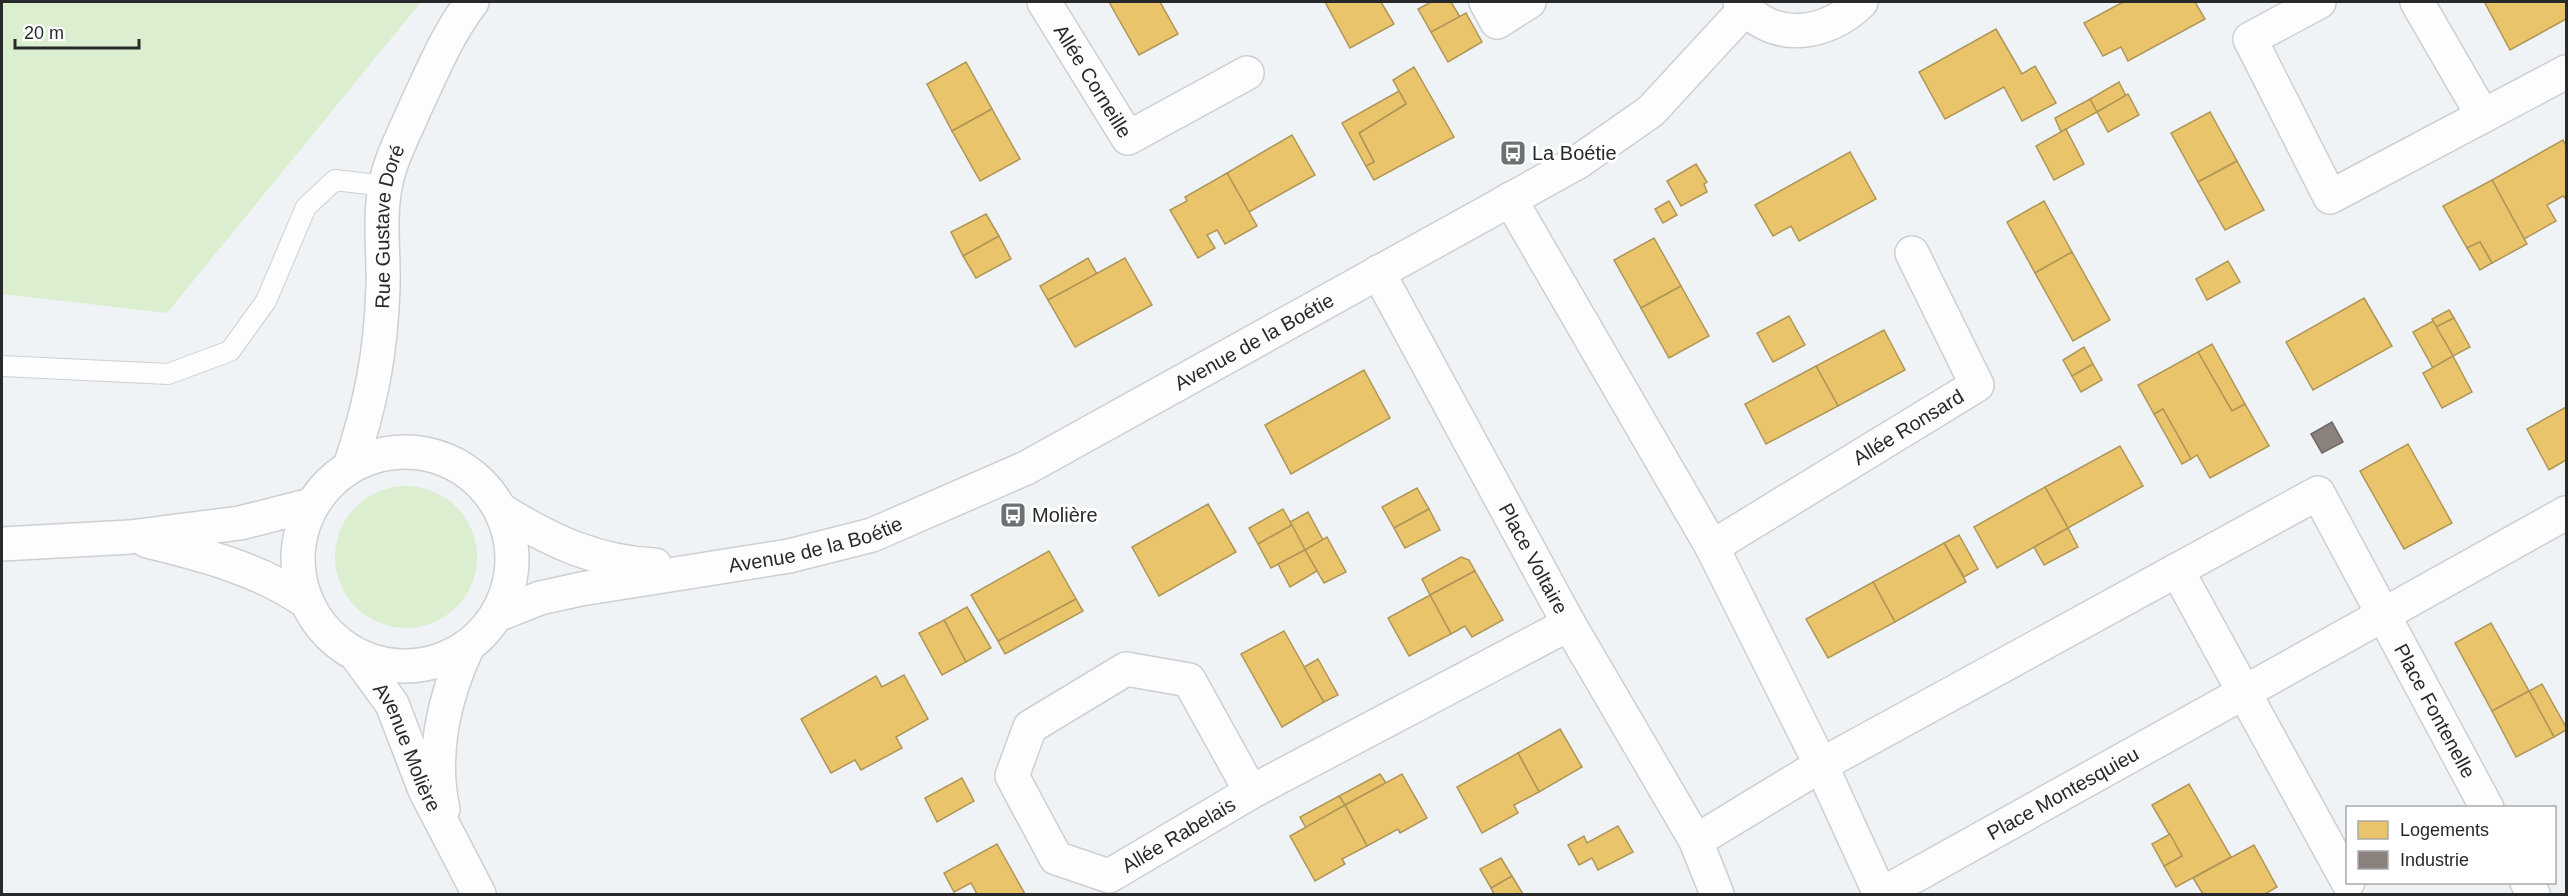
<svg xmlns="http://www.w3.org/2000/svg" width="2568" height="896" font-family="Helvetica,sans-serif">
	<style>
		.green { fill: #dbeecf }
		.homes { fill: #e9c46a; stroke: #af9657; stroke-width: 1.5 }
		.industry { fill: #8a817c; stroke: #6c6764; stroke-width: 1.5 }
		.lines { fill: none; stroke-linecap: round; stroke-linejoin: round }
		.service-casing { stroke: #cdcfd2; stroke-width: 22 }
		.minor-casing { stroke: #cdcfd2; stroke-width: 36 }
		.secondary-casing { stroke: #cdcfd2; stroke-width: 36 }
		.service { stroke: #fdfdfe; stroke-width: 20 }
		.minor { stroke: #fdfdfe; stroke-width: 33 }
		.secondary { stroke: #fdfdfe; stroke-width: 33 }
		.labels { text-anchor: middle; stroke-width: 6; stroke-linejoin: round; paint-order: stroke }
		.street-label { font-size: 20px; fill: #27292b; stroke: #fff }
		.poi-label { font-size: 20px; fill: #27292b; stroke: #fff; text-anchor: start }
	</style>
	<rect width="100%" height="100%" fill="#f0f3f6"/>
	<g class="green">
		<polygon points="2,2 421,2 167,313 2,294"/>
		<circle cx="406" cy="557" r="71"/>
	</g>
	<g class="homes">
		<polygon points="1109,2 1160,2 1178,34 1139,55"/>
		<polygon points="1325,2 1381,2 1394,24 1350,48"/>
		<polygon points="1431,2 1451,2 1460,17 1431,32 1418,9"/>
		<polygon points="2123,2 2195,2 2205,19 2128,61 2121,47 2103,56 2084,23"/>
		<polygon points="2487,2 2566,2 2566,19 2510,50 2485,3"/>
		<polygon points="1466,13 1482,42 1448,62 1431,32"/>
		<polygon points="1996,29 2022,74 2035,66 2056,103 2022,121 2004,87 1945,119 1919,72"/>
		<polygon points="966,62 992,109 952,131 927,84"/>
		<polygon points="1414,67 1454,137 1374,180 1366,166 1374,162 1359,133 1406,104 1393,80"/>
		<polygon points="2119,82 2126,96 2097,112 2090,99"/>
		<polygon points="1399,91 1406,104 1359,133 1374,162 1366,166 1342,123"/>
		<polygon points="2128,94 2139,115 2108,132 2097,112"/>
		<polygon points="2090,99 2097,112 2061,132 2055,118"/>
		<polygon points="992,109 1020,159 980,181 952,131"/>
		<polygon points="2210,112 2237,161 2198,182 2171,133"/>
		<polygon points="2066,129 2084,164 2054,180 2036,146"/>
		<polygon points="1292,135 1315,175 1249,212 1227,173"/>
		<polygon points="2563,140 2566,146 2566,199 2563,196 2547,205 2556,221 2524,239 2492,180"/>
		<polygon points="1850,152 1876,199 1799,241 1791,226 1773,236 1755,205"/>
		<polygon points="2237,161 2264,210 2225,230 2198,182"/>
		<polygon points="1696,164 1707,182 1704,184 1707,192 1681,206 1667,181"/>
		<polygon points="1227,173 1257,226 1225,244 1217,230 1207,235 1215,248 1198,258 1170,210 1187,201 1185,197"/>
		<polygon points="2492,180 2527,244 2492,263 2480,242 2467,248 2443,206"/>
		<polygon points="1669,201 1677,215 1663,223 1655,209"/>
		<polygon points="2044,201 2072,252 2035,273 2007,222"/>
		<polygon points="986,214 999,236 963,256 951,232"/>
		<polygon points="999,236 1011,259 976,278 963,256"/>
		<polygon points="1654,238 1681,286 1641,308 1614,260"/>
		<polygon points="2480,242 2492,263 2480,270 2467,248"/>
		<polygon points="2072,252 2110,320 2073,341 2035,273"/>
		<polygon points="1088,258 1097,274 1048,300 1040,286"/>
		<polygon points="1125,258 1152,305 1075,347 1048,300"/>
		<polygon points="2228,261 2240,282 2207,300 2196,279"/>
		<polygon points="1681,286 1709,336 1669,358 1641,308"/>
		<polygon points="2364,298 2392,346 2313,390 2286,342"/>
		<polygon points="2449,310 2454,318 2436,327 2432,319"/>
		<polygon points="1789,316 1805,345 1773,362 1757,333"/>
		<polygon points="2454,318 2470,347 2453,356 2436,327"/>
		<polygon points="2433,321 2453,356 2433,368 2413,332"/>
		<polygon points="1884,330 1905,370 1838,406 1816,366"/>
		<polygon points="2212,344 2245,404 2232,411 2198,352"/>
		<polygon points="2084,347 2093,364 2072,376 2063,360"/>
		<polygon points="2198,352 2232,411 2245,404 2269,446 2210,478 2197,455 2191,459 2163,409 2154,414 2138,385"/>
		<polygon points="2453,356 2472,392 2442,408 2423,373"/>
		<polygon points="2093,364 2102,380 2081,392 2072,376"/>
		<polygon points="1816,366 1838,406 1766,444 1745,404"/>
		<polygon points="1364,370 1390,418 1291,474 1265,425"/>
		<polygon points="2566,407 2566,460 2549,470 2527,429"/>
		<polygon points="2163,409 2191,459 2182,464 2154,414"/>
		<polygon points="2408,444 2452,523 2404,549 2360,471"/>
		<polygon points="2120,446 2143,486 2068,528 2045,487"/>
		<polygon points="2045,487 2068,528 1997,568 1974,527"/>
		<polygon points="1417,488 1429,509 1394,528 1382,507"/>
		<polygon points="1208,504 1236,552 1159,596 1132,547"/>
		<polygon points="1283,509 1292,525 1258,544 1249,528"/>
		<polygon points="1429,509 1440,530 1405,548 1394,528"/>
		<polygon points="1308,512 1323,540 1305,550 1290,522"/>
		<polygon points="1292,525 1305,550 1271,568 1258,544"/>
		<polygon points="2068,528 2078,547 2044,565 2034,547"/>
		<polygon points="1959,535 1978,569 1964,577 1944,543"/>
		<polygon points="1327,537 1346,572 1324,583 1305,550"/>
		<polygon points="1944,543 1966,582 1895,622 1873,582"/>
		<polygon points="1305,550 1317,571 1290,587 1278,564"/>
		<polygon points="1049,551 1076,599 998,641 971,595"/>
		<polygon points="1461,557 1469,560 1475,571 1430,595 1422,579"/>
		<polygon points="1475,571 1503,620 1472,637 1465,626 1451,634 1430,595"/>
		<polygon points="1873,582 1895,622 1828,658 1806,619"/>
		<polygon points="1430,595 1451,634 1409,656 1388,618"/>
		<polygon points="1076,599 1083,611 1005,654 998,641"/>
		<polygon points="967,607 991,648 966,662 944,620"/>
		<polygon points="944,620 966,662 942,675 919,633"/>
		<polygon points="2491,623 2529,691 2492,711 2455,643"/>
		<polygon points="1284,631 1324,702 1282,727 1241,654"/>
		<polygon points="1318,659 1338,695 1324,702 1304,667"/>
		<polygon points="904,675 928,719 896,737 902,748 861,770 855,760 831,773 801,719 876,676 882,687"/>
		<polygon points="2542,684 2566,727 2566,730 2554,737 2529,691"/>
		<polygon points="2529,691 2554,737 2516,757 2492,711"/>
		<polygon points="1560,729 1582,767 1539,792 1518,753"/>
		<polygon points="1518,753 1539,792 1514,805 1518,813 1482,833 1457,787"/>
		<polygon points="1380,774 1386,783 1345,805 1339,796"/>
		<polygon points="1402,774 1427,818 1400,833 1398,829 1367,846 1345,805"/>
		<polygon points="962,778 974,801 937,822 925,798"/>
		<polygon points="2189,784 2231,857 2176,887 2164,866 2182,856 2152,805"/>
		<polygon points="1339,796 1345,805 1306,828 1300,817"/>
		<polygon points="1345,805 1367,846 1342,859 1345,864 1315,881 1290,836"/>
		<polygon points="1618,826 1633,852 1598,870 1592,858 1579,865 1568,845 1584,836 1587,843"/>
		<polygon points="2170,834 2182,856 2164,866 2152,844"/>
		<polygon points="997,844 1025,894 977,894 971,883 954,892 944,873"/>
		<polygon points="2254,845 2277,887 2265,894 2203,894 2193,878"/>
		<polygon points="1501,858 1512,876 1491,888 1480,869"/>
		<polygon points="1512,876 1523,894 1494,894 1491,888"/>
	</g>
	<polygon class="industry" points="2332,422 2343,442 2322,453 2311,434"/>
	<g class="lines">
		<defs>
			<polyline id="service" points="2,366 168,374 230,351 266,301 306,207 335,180 385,186"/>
			<g id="minor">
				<path id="s1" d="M1044 2 1128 138 1247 73"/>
				<polyline points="1486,2 1497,22 1529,2"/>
				<polyline points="2319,2 2250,39 2330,197 2566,72"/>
				<polyline points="2417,2 2483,116"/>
				<polyline points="1510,199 1712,547 1821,765 1880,894"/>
				<path id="s2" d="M1378 272 1569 624 1696 841"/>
				<path id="s3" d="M350 466C371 404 381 353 383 287 384 254 379 220 385 187 390 159 405 132 416 106 433 70 448 33 472 2"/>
				<path id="s4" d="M1712 547 1977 385 1912 253"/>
				<polyline points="2177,570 2348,882"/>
				<path id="s5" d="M357 656 392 704 425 790 479 894"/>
				<path id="s6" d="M1251 792 1189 680 1126 669 1030 727 1012 776 1056 858 1109 876 1251 792 1569 624"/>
				<path d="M443 809C431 755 444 697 467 648"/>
				<polyline points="2527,882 2533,894"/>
				<path id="s7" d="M1717 894 1696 841 1821 765 2318 493 2487 808"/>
				<path id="s8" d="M1882 894 2566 513"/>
			</g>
			<g id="secondary">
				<path d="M1740 2C1772 44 1827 36 1861 2"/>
				<circle cx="405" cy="559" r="107"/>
				<path d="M501 510C549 540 597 563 655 565"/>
				<path d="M147 541C201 554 259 569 305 601"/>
				<polyline points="2,544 130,537 240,523 311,505"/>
				<path id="s9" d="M497 615 540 598 581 589 789 556 872 535 1026 468 1578 162 1651 111 1745 9"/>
			</g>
		</defs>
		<use href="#service" class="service-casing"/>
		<use href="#minor" class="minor-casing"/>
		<use href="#secondary" class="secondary-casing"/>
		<use href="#service" class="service"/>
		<use href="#minor" class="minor"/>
		<use href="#secondary" class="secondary"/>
	</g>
	<defs>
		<symbol id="bus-square" viewBox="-11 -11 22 22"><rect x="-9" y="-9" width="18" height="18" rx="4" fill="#6d7072" stroke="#fff"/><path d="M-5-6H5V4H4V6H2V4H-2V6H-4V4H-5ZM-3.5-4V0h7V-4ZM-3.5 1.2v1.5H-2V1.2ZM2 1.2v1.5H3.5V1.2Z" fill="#fff"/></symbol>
	</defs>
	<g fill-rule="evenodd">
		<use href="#bus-square" x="1498" y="138" width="30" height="30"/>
		<use href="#bus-square" x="998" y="500" width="30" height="30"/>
	</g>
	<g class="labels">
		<g class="street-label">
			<text dy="7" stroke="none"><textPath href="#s1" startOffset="93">Allée Corneille</textPath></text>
			<text dy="7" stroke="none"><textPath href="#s3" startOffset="244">Rue Gustave Doré</textPath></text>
			<text dy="7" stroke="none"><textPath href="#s9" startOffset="813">Avenue de la Boétie</textPath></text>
			<text dy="7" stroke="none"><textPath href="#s4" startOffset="230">Allée Ronsard</textPath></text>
			<text dy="7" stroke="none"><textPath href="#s9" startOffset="327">Avenue de la Boétie</textPath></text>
			<text dy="7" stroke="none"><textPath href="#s2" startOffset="326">Place Voltaire</textPath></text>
			<text dy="7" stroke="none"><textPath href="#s7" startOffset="1017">Place Fontenelle</textPath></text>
			<text dy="7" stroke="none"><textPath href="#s5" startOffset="105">Avenue Molière</textPath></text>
			<text dy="7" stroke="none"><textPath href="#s8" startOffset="207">Place Montesquieu</textPath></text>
			<text dy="7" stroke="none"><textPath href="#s6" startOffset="586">Allée Rabelais</textPath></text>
		</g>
		<g class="poi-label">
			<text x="1532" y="160">La Boétie</text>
			<text x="1032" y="522">Molière</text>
		</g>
	</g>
	<rect width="2568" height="896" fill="none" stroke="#27292b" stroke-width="6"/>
	<rect x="2346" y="806" width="210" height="78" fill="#ffffff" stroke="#a9a9aa" stroke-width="1.5"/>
	<rect x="2358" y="821" width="30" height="18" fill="#e9c46a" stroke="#a9a9aa" stroke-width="1.5"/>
	<text x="2400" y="836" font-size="18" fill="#27292b">Logements</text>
	<rect x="2358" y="851" width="30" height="18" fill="#8a817c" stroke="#a9a9aa" stroke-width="1.5"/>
	<text x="2400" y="866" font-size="18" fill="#27292b">Industrie</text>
	<path d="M15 39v9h124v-9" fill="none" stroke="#27292b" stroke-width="3"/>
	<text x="24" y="39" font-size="18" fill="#27292b" stroke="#ffffff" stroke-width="4.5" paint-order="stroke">20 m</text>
</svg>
